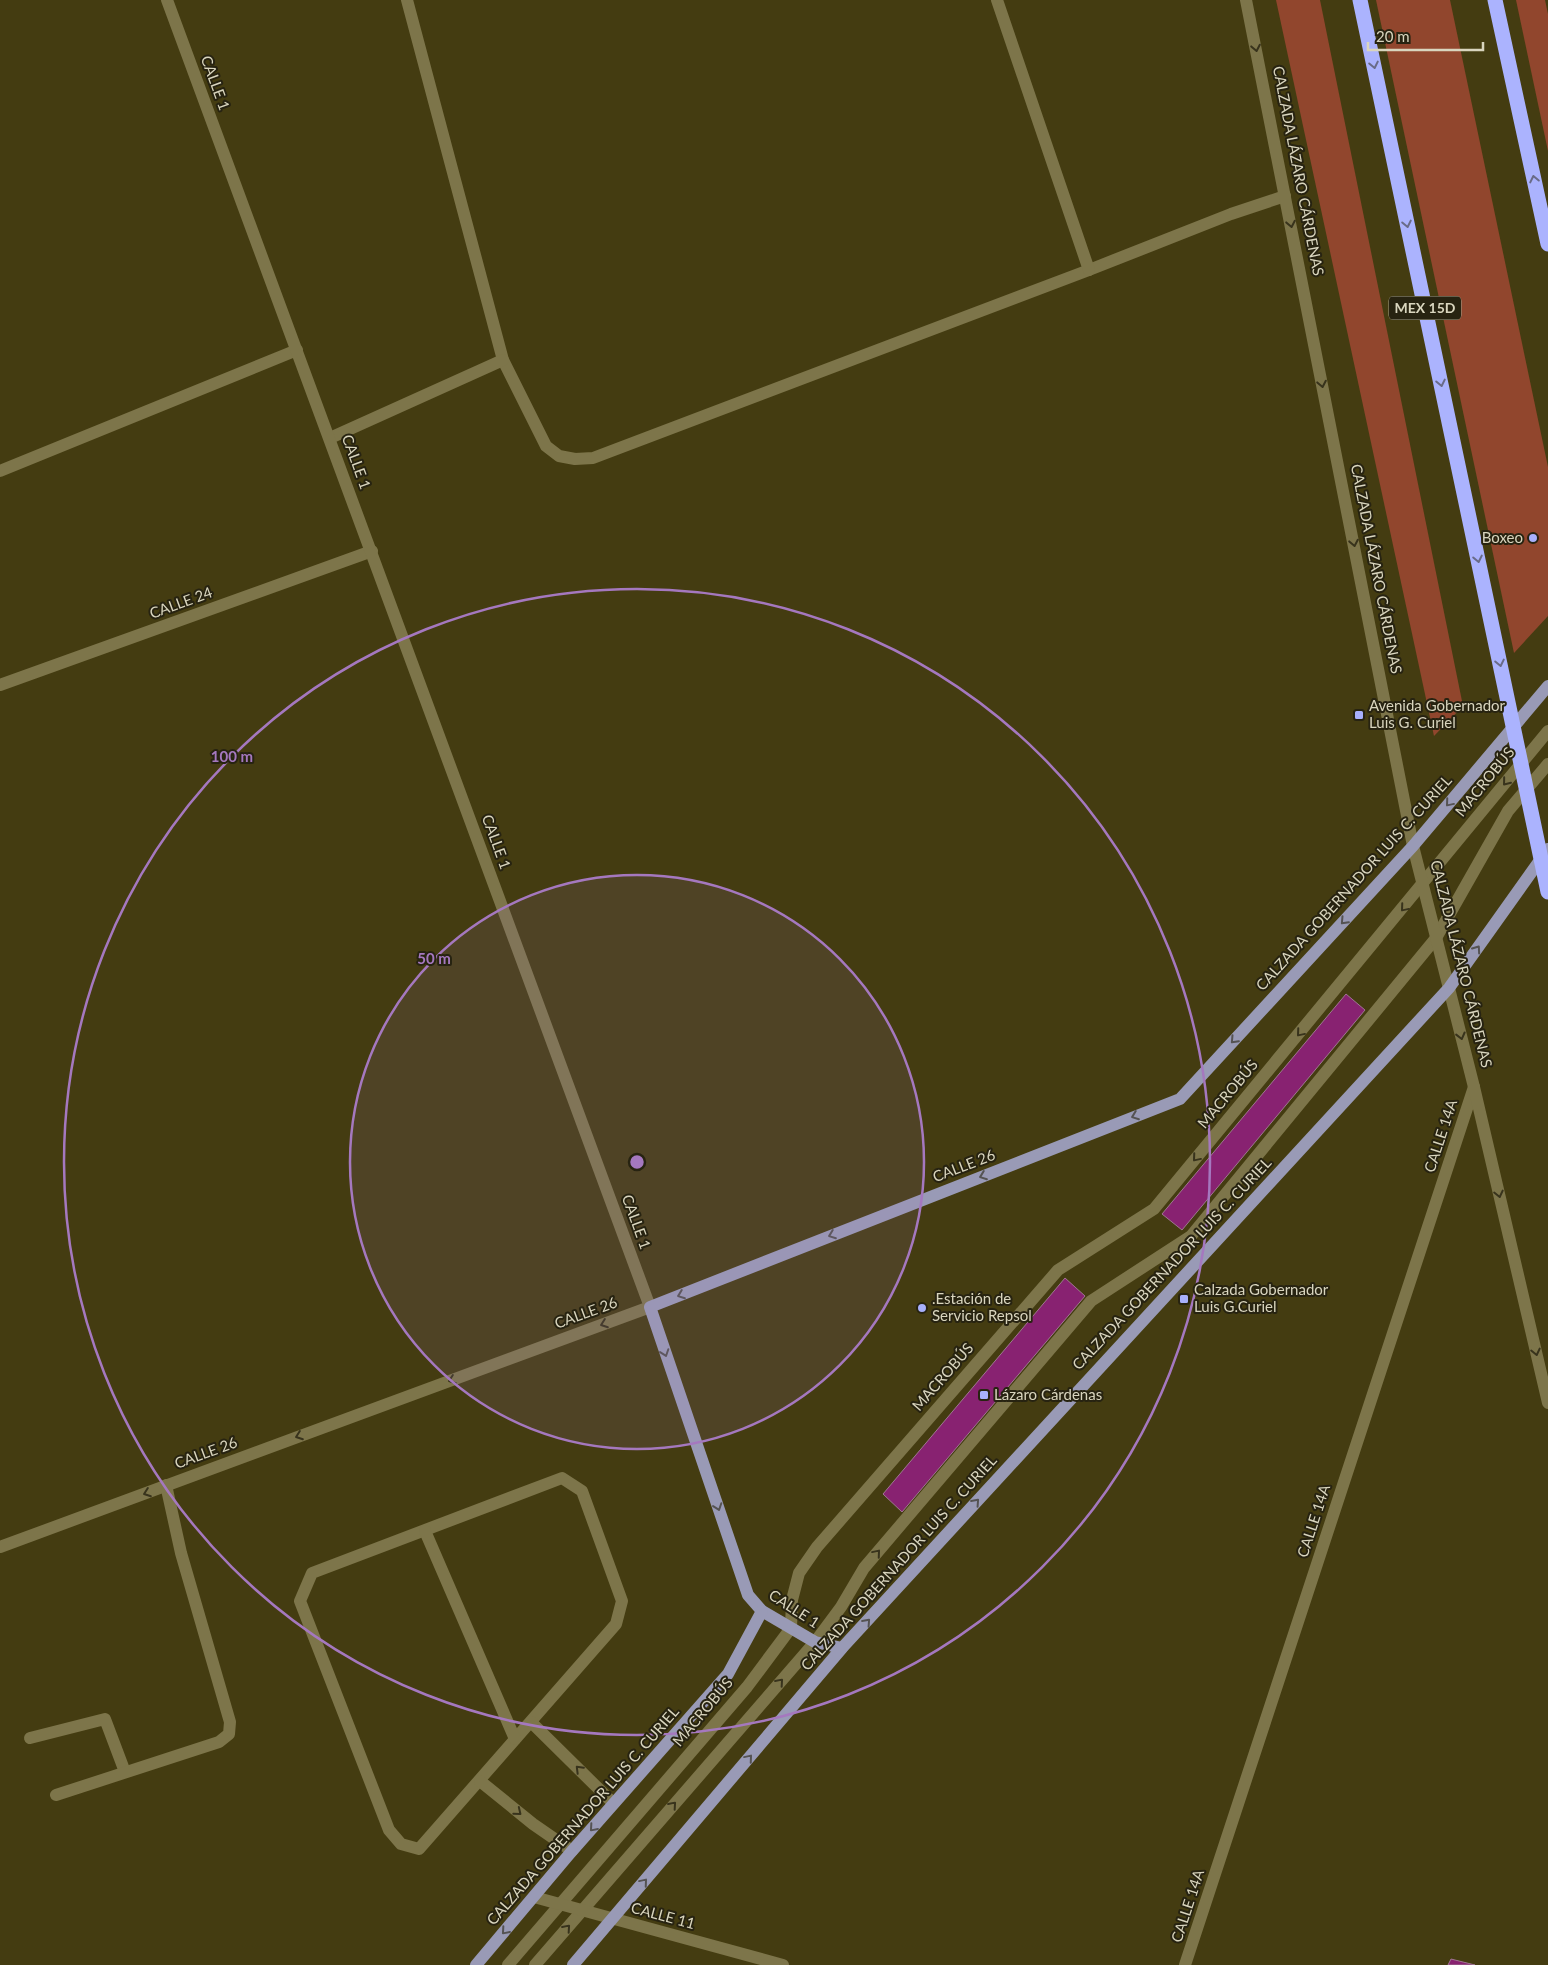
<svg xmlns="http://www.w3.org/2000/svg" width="1548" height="1965" font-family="Lato,sans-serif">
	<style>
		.green { fill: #91462d }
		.building { fill: #882271; stroke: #9f7792 }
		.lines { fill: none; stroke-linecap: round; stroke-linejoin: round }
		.service { stroke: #7d754a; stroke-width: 12 }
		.minor { stroke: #7d754a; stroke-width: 12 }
		.secondary { stroke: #7d754a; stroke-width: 12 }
		.primary { stroke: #999ab6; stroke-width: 12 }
		.motorway { stroke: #abb3fe; stroke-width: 15 }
		.oneway { stroke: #38331c }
		.oneway2 { stroke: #696b88 }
		.oneway3 { stroke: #555353 }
		.ring { fill: none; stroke: #a578bf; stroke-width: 2.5 }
		.poi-dot { fill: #a8b0fc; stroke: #272311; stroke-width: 2 }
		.labels { text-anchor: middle; stroke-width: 4; stroke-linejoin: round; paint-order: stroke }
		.shield { fill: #272311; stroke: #a4a08a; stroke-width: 1 }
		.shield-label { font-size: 14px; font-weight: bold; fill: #d9d5be }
		.street-label { font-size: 15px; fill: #d9d5be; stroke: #272311 }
		.poi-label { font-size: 15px; fill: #d9d5be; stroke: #272311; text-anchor: start }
		.centre { fill: #a578bf; stroke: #272311; stroke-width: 2.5 }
		.ring-label { font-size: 15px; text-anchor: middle; font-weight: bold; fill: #a578bf; stroke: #272311; stroke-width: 4; stroke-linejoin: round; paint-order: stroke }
	</style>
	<rect width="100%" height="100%" fill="#443c11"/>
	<g class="green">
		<polygon points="1276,0 1320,0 1463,706 1434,736"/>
		<polygon points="1376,0 1450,0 1548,467 1548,616 1514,653"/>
		<polygon points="1516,0 1545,0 1548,14 1548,151"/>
	</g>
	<g class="building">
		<polygon points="1346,994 1365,1010 1182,1230 1162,1214"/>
		<polygon points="1065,1278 1085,1296 902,1512 883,1494"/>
		<polygon points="1451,1959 1475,1965 1448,1965"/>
	</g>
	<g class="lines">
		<g class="service">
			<polyline points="407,0 503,360 546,446 559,456 575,459 593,458 1089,270 1231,214 1285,196"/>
			<polyline points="997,0 1089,270"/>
			<polyline points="330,438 503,360"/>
			<polyline points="0,471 297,350"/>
			<polyline points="0,685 372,551"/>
			<polygon points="562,1478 582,1491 622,1601 616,1624 419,1849 401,1844 389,1830 300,1601 312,1573"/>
			<polyline points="425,1531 515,1739"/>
			<polyline points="531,1722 613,1803"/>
			<polyline points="30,1738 105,1719 125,1772"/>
			<polyline points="480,1781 533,1824 572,1851"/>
			<polyline points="56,1795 219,1742 229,1734 230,1722 181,1553 166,1485"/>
			<polyline points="508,1965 747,1687 791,1628 792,1600 799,1573 817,1547 1058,1270 1154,1209 1548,731"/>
			<polyline points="535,1965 815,1642 841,1607 864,1568 1091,1301 1191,1236 1436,938 1508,811 1548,764"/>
		</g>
		<g class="minor">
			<polyline points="0,1547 650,1307 167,0"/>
			<polyline points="534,1897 783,1965"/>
			<polyline points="1185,1965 1474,1087"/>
		</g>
		<polyline class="secondary" points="1246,0 1413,846 1474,1087 1548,1403"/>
		<g class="primary">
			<polyline points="842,1648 815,1642 762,1611 748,1595 650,1307 1180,1099 1413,846 1548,686"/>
			<polyline points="476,1965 572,1851 728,1674 762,1611"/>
			<polyline points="573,1965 842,1648 1449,988 1548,849"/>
		</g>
		<g class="motorway">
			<polyline points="1360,0 1548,892"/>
			<polyline points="1495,0 1548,244"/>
		</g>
	</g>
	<defs><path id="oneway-chevron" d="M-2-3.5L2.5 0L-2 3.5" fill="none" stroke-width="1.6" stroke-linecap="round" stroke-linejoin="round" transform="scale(1.25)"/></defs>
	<g class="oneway">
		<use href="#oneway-chevron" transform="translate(1256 48) rotate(79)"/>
		<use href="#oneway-chevron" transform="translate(1291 224) rotate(79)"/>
		<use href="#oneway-chevron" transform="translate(1322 384) rotate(79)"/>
		<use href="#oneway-chevron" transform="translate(1354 543) rotate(79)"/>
		<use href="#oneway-chevron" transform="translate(1506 782) rotate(129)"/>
		<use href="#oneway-chevron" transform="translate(1404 908) rotate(130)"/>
		<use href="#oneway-chevron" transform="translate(1300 1033) rotate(130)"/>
		<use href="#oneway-chevron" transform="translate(1461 1036) rotate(76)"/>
		<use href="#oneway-chevron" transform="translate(1196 1158) rotate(130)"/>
		<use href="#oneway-chevron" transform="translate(1499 1194) rotate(77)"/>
		<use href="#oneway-chevron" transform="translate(604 1324) rotate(160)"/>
		<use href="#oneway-chevron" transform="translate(1536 1352) rotate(77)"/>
		<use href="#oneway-chevron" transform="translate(452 1380) rotate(160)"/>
		<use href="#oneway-chevron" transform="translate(299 1436) rotate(160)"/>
		<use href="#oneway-chevron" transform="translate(147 1493) rotate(160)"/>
		<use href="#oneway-chevron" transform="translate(877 1553) rotate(-50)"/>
		<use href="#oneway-chevron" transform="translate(780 1682) rotate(-49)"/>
		<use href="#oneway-chevron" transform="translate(579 1769) rotate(-135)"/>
		<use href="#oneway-chevron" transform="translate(673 1805) rotate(-49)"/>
		<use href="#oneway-chevron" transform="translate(518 1812) rotate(39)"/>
		<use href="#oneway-chevron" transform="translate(567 1928) rotate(-49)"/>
	</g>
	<g class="oneway2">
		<use href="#oneway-chevron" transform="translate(1374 65) rotate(78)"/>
		<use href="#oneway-chevron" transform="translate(1534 179) rotate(-102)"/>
		<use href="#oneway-chevron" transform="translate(1407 224) rotate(78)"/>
		<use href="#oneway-chevron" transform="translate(1441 383) rotate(78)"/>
		<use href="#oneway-chevron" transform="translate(1478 559) rotate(78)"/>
		<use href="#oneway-chevron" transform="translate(1500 663) rotate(78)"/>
	</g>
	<g class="oneway3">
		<use href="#oneway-chevron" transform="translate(1449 803) rotate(130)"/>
		<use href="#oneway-chevron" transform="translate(1344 921) rotate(133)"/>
		<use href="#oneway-chevron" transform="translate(1477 949) rotate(-55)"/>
		<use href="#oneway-chevron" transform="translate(1234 1040) rotate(133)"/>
		<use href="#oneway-chevron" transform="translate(1135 1116) rotate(159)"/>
		<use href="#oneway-chevron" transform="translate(983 1176) rotate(159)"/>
		<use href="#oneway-chevron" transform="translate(832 1235) rotate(159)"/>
		<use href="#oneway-chevron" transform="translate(681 1295) rotate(159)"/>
		<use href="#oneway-chevron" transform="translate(665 1353) rotate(71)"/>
		<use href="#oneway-chevron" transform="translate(976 1502) rotate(-48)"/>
		<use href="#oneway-chevron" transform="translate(718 1507) rotate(71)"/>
		<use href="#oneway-chevron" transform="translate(867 1622) rotate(-48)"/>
		<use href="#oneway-chevron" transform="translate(749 1758) rotate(-50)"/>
		<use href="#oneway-chevron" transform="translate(593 1828) rotate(131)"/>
		<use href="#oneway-chevron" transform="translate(644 1882) rotate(-50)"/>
		<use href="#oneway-chevron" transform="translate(505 1931) rotate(131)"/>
	</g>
	<circle cx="637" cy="1162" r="287" fill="#a578bf" fill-opacity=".12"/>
	<g class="ring">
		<circle cx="637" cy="1162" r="287"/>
		<circle cx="637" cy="1162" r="573"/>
	</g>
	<g class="poi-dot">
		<circle cx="1533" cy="538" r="5"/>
		<rect x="1354" y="710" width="10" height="10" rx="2.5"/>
		<rect x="1179" y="1294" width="10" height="10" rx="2.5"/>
		<circle cx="922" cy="1308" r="5"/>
		<rect x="979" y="1390" width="10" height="10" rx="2.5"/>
	</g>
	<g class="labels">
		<rect class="shield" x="1389" y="296.5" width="72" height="23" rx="4"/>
		<g class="shield-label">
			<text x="1425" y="313">MEX 15D</text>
		</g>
		<g class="street-label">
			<text transform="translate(215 83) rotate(70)" y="5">CALLE 1</text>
			<text transform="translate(1298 171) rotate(79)" y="5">CALZADA LÁZARO CÁRDENAS</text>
			<text transform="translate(356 462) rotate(70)" y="5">CALLE 1</text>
			<text transform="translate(1376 569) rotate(79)" y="5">CALZADA LÁZARO CÁRDENAS</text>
			<text transform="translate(181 603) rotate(-20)" y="5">CALLE 24</text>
			<text transform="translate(1485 782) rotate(-51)" y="5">MACROBÚS</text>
			<text transform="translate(496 842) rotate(70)" y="5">CALLE 1</text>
			<text transform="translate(1354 883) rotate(-48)" y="5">CALZADA GOBERNADOR LUIS C. CURIEL</text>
			<text transform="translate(1461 964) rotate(76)" y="5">CALZADA LÁZARO CÁRDENAS</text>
			<text transform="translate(1228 1094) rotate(-50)" y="5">MACROBÚS</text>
			<text transform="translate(1441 1136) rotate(-72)" y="5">CALLE 14A</text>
			<text transform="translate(964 1166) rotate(-21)" y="5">CALLE 26</text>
			<text transform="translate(636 1222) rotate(70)" y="5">CALLE 1</text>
			<text transform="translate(1172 1264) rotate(-47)" y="5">CALZADA GOBERNADOR LUIS C. CURIEL</text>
			<text transform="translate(586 1313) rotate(-20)" y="5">CALLE 26</text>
			<text transform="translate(943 1377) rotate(-49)" y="5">MACROBÚS</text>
			<text transform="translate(206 1453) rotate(-20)" y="5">CALLE 26</text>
			<text transform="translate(1314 1521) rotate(-72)" y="5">CALLE 14A</text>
			<text transform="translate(899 1563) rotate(-48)" y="5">CALZADA GOBERNADOR LUIS C. CURIEL</text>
			<text transform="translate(794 1609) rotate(33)" y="5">CALLE 1</text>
			<text transform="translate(703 1712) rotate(-50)" y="5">MACROBÚS</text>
			<text transform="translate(583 1816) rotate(-49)" y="5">CALZADA GOBERNADOR LUIS C. CURIEL</text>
			<text transform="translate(1188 1906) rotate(-72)" y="5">CALLE 14A</text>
			<text transform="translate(663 1916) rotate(15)" y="5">CALLE 11</text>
		</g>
		<g class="poi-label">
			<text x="1523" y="543" text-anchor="end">Boxeo</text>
			<text x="1369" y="711">Avenida Gobernador<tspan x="1369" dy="17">Luis G. Curiel</tspan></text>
			<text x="1194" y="1295">Calzada Gobernador<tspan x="1194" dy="17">Luis G.Curiel</tspan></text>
			<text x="932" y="1304">.Estación de<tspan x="932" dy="17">Servicio Repsol</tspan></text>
			<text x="994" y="1400">Lázaro Cárdenas</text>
		</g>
	</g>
	<circle cx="637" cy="1162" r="8" class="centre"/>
	<g class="ring-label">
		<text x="232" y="762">100 m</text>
		<text x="434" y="964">50 m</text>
	</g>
	<path d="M1368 42v8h115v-8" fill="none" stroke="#d9d5be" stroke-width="2.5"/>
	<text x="1376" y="42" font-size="15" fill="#d9d5be" stroke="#272311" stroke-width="4" paint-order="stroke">20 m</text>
</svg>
